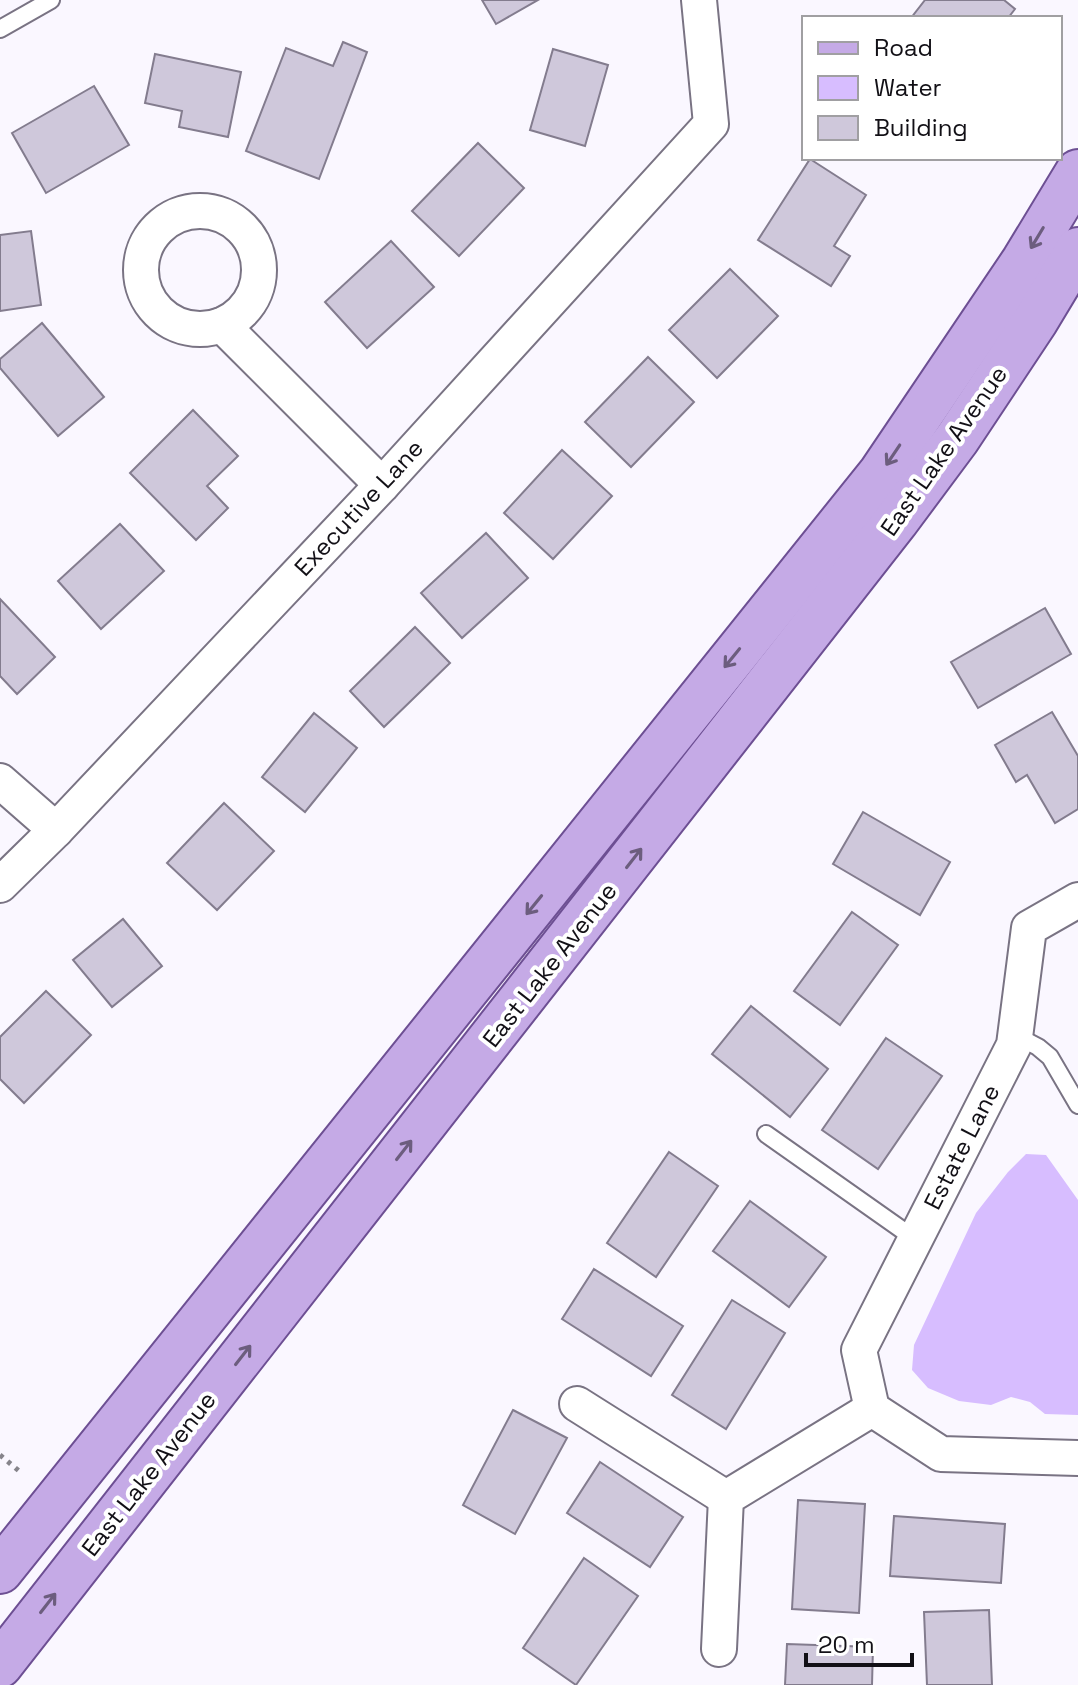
<svg xmlns="http://www.w3.org/2000/svg" width="1078" height="1685" font-family="'Space Grotesk',sans-serif">
	<style>
		.water { fill: #d7bdff }
		.building { fill: #cfc8db; stroke: #837c8e; stroke-width: 2 }
		.lines { fill: none; stroke-linecap: round; stroke-linejoin: round }
		.service-casing { stroke: #797383; stroke-width: 20 }
		.minor-casing { stroke: #797383; stroke-width: 38 }
		.primary-casing { stroke: #6d4f93; stroke-width: 48 }
		.path { stroke: #86848b; stroke-width: 5; stroke-dasharray: 4 6; stroke-linecap: butt }
		.service { stroke: #fff; stroke-width: 16 }
		.minor { stroke: #fff; stroke-width: 34 }
		.primary { stroke: #c5aae6; stroke-width: 44 }
		.oneway { stroke: #6c5d7e }
		.labels { text-anchor: middle; stroke-width: 8; stroke-linejoin: round; paint-order: stroke }
		.street-label { font-size: 24px; fill: #121016; stroke: #fff }
	</style>
	<rect width="100%" height="100%" fill="#faf7ff"/>
	<polygon class="water" points="1026,1154 1046,1155 1078,1200 1078,1415 1045,1414 1030,1402 1011,1397 991,1405 959,1401 928,1388 912,1370 914,1345 976,1213 1008,1172"/>
	<g class="building">
		<polygon points="482,0 538,0 496,24"/>
		<polygon points="925,0 1004,0 1015,9 1008,18 911,18"/>
		<polygon points="343,42 367,52 319,179 246,151 286,48 333,66"/>
		<polygon points="553,49 608,65 585,146 530,130"/>
		<polygon points="155,54 241,72 228,137 179,127 182,111 145,103"/>
		<polygon points="94,86 129,145 46,193 12,133"/>
		<polygon points="478,143 524,188 459,256 412,211"/>
		<polygon points="810,159 866,195 834,246 850,256 831,286 758,240"/>
		<polygon points="31,231 41,305 0,311 0,235"/>
		<polygon points="391,241 434,287 367,348 325,302"/>
		<polygon points="730,269 778,316 717,378 669,330"/>
		<polygon points="42,323 104,397 58,436 0,368 0,359"/>
		<polygon points="648,357 694,402 631,467 585,422"/>
		<polygon points="193,410 238,456 207,486 228,508 196,540 130,473"/>
		<polygon points="562,450 612,496 553,559 504,513"/>
		<polygon points="120,524 164,571 101,629 58,581"/>
		<polygon points="486,533 528,578 462,638 421,593"/>
		<polygon points="0,599 55,657 17,694 0,676"/>
		<polygon points="1045,608 1071,654 978,708 951,662"/>
		<polygon points="415,627 450,663 384,727 350,691"/>
		<polygon points="1052,712 1078,756 1078,809 1055,823 1027,775 1016,782 995,745"/>
		<polygon points="314,713 357,748 305,812 262,777"/>
		<polygon points="224,803 274,851 217,910 167,863"/>
		<polygon points="863,812 950,862 920,915 833,864"/>
		<polygon points="852,912 898,945 840,1025 794,991"/>
		<polygon points="123,919 162,966 112,1007 73,960"/>
		<polygon points="46,991 91,1035 24,1103 0,1079 0,1037"/>
		<polygon points="751,1006 828,1069 790,1117 712,1054"/>
		<polygon points="886,1038 942,1076 878,1169 822,1130"/>
		<polygon points="669,1152 718,1186 656,1277 607,1243"/>
		<polygon points="750,1201 826,1257 789,1307 713,1251"/>
		<polygon points="594,1269 683,1326 651,1376 562,1319"/>
		<polygon points="732,1300 785,1333 726,1429 672,1395"/>
		<polygon points="513,1410 567,1438 515,1534 463,1505"/>
		<polygon points="600,1462 683,1517 650,1567 567,1513"/>
		<polygon points="798,1500 865,1504 859,1613 792,1609"/>
		<polygon points="894,1516 1005,1524 1001,1583 890,1576"/>
		<polygon points="584,1558 638,1596 576,1685 523,1648"/>
		<polygon points="989,1610 992,1685 927,1685 924,1612"/>
		<polygon points="787,1644 873,1647 872,1685 785,1685"/>
	</g>
	<g class="lines">
		<defs>
			<g id="service">
				<polyline points="0,29 51,0"/>
				<polyline points="1015,1035 1038,1047 1050,1057 1078,1105"/>
				<polyline points="766,1134 915,1239"/>
			</g>
			<g id="minor">
				<circle cx="200" cy="270" r="59"/>
				<polyline points="222,325 382,485"/>
				<polyline points="0,781 56,830"/>
				<polyline points="0,885 56,830 382,485 711,124 699,0"/>
				<polyline points="1078,900 1029,928 1014,1045 859,1350 872,1409 941,1454 1078,1458"/>
				<polyline points="577,1404 726,1498"/>
				<polyline points="719,1649 726,1498 872,1409"/>
			</g>
			<g id="primary">
				<polyline points="0,1571 881,473 1024,261 1078,172"/>
				<polyline points="0,1665 896,521 957,439 1036,320 1078,250"/>
			</g>
		</defs>
		<use href="#service" class="service-casing"/>
		<use href="#minor" class="minor-casing"/>
		<use href="#primary" class="primary-casing"/>
		<polyline class="path" points="0,1455 19,1471"/>
		<use href="#service" class="service"/>
		<use href="#minor" class="minor"/>
		<use href="#primary" class="primary"/>
	</g>
	<defs><path id="oneway-shaft" d="M-6 0H5M1.5-3L5.5 0L1.5 3" fill="none" stroke-width="1.6" stroke-linecap="round" stroke-linejoin="round" transform="scale(2)"/></defs>
	<g class="oneway">
		<use href="#oneway-shaft" transform="translate(1037 238) rotate(121)"/>
		<use href="#oneway-shaft" transform="translate(893 455) rotate(124)"/>
		<use href="#oneway-shaft" transform="translate(732 658) rotate(129)"/>
		<use href="#oneway-shaft" transform="translate(634 858) rotate(-52)"/>
		<use href="#oneway-shaft" transform="translate(534 905) rotate(129)"/>
		<use href="#oneway-shaft" transform="translate(404 1150) rotate(-52)"/>
		<use href="#oneway-shaft" transform="translate(243 1355) rotate(-52)"/>
		<use href="#oneway-shaft" transform="translate(48 1603) rotate(-52)"/>
	</g>
	<g class="labels">
		<g class="street-label">
			<text transform="translate(944 451) rotate(-55)" y="8">East Lake Avenue</text>
			<text transform="translate(359 508) rotate(-47)" y="8">Executive Lane</text>
			<text transform="translate(550 965) rotate(-52)" y="8">East Lake Avenue</text>
			<text transform="translate(962 1147) rotate(-63)" y="8">Estate Lane</text>
			<text transform="translate(149 1474) rotate(-52)" y="8">East Lake Avenue</text>
		</g>
	</g>
	<rect x="802" y="16" width="260" height="144" fill="#ffffff" stroke="#a09fa2" stroke-width="2"/>
	<rect x="818" y="42" width="40" height="12" fill="#c5aae6" stroke="#a09fa2" stroke-width="2"/>
	<text x="874" y="56" font-size="24" fill="#121016">Road</text>
	<rect x="818" y="76" width="40" height="24" fill="#d7bdff" stroke="#a09fa2" stroke-width="2"/>
	<text x="874" y="96" font-size="24" fill="#121016">Water</text>
	<rect x="818" y="116" width="40" height="24" fill="#cfc8db" stroke="#a09fa2" stroke-width="2"/>
	<text x="874" y="136" font-size="24" fill="#121016">Building</text>
	<path d="M806 1653v12h106v-12" fill="none" stroke="#121016" stroke-width="4"/>
	<text x="818" y="1653" font-size="24" fill="#121016" stroke="#ffffff" stroke-width="6" paint-order="stroke">20 m</text>
</svg>
